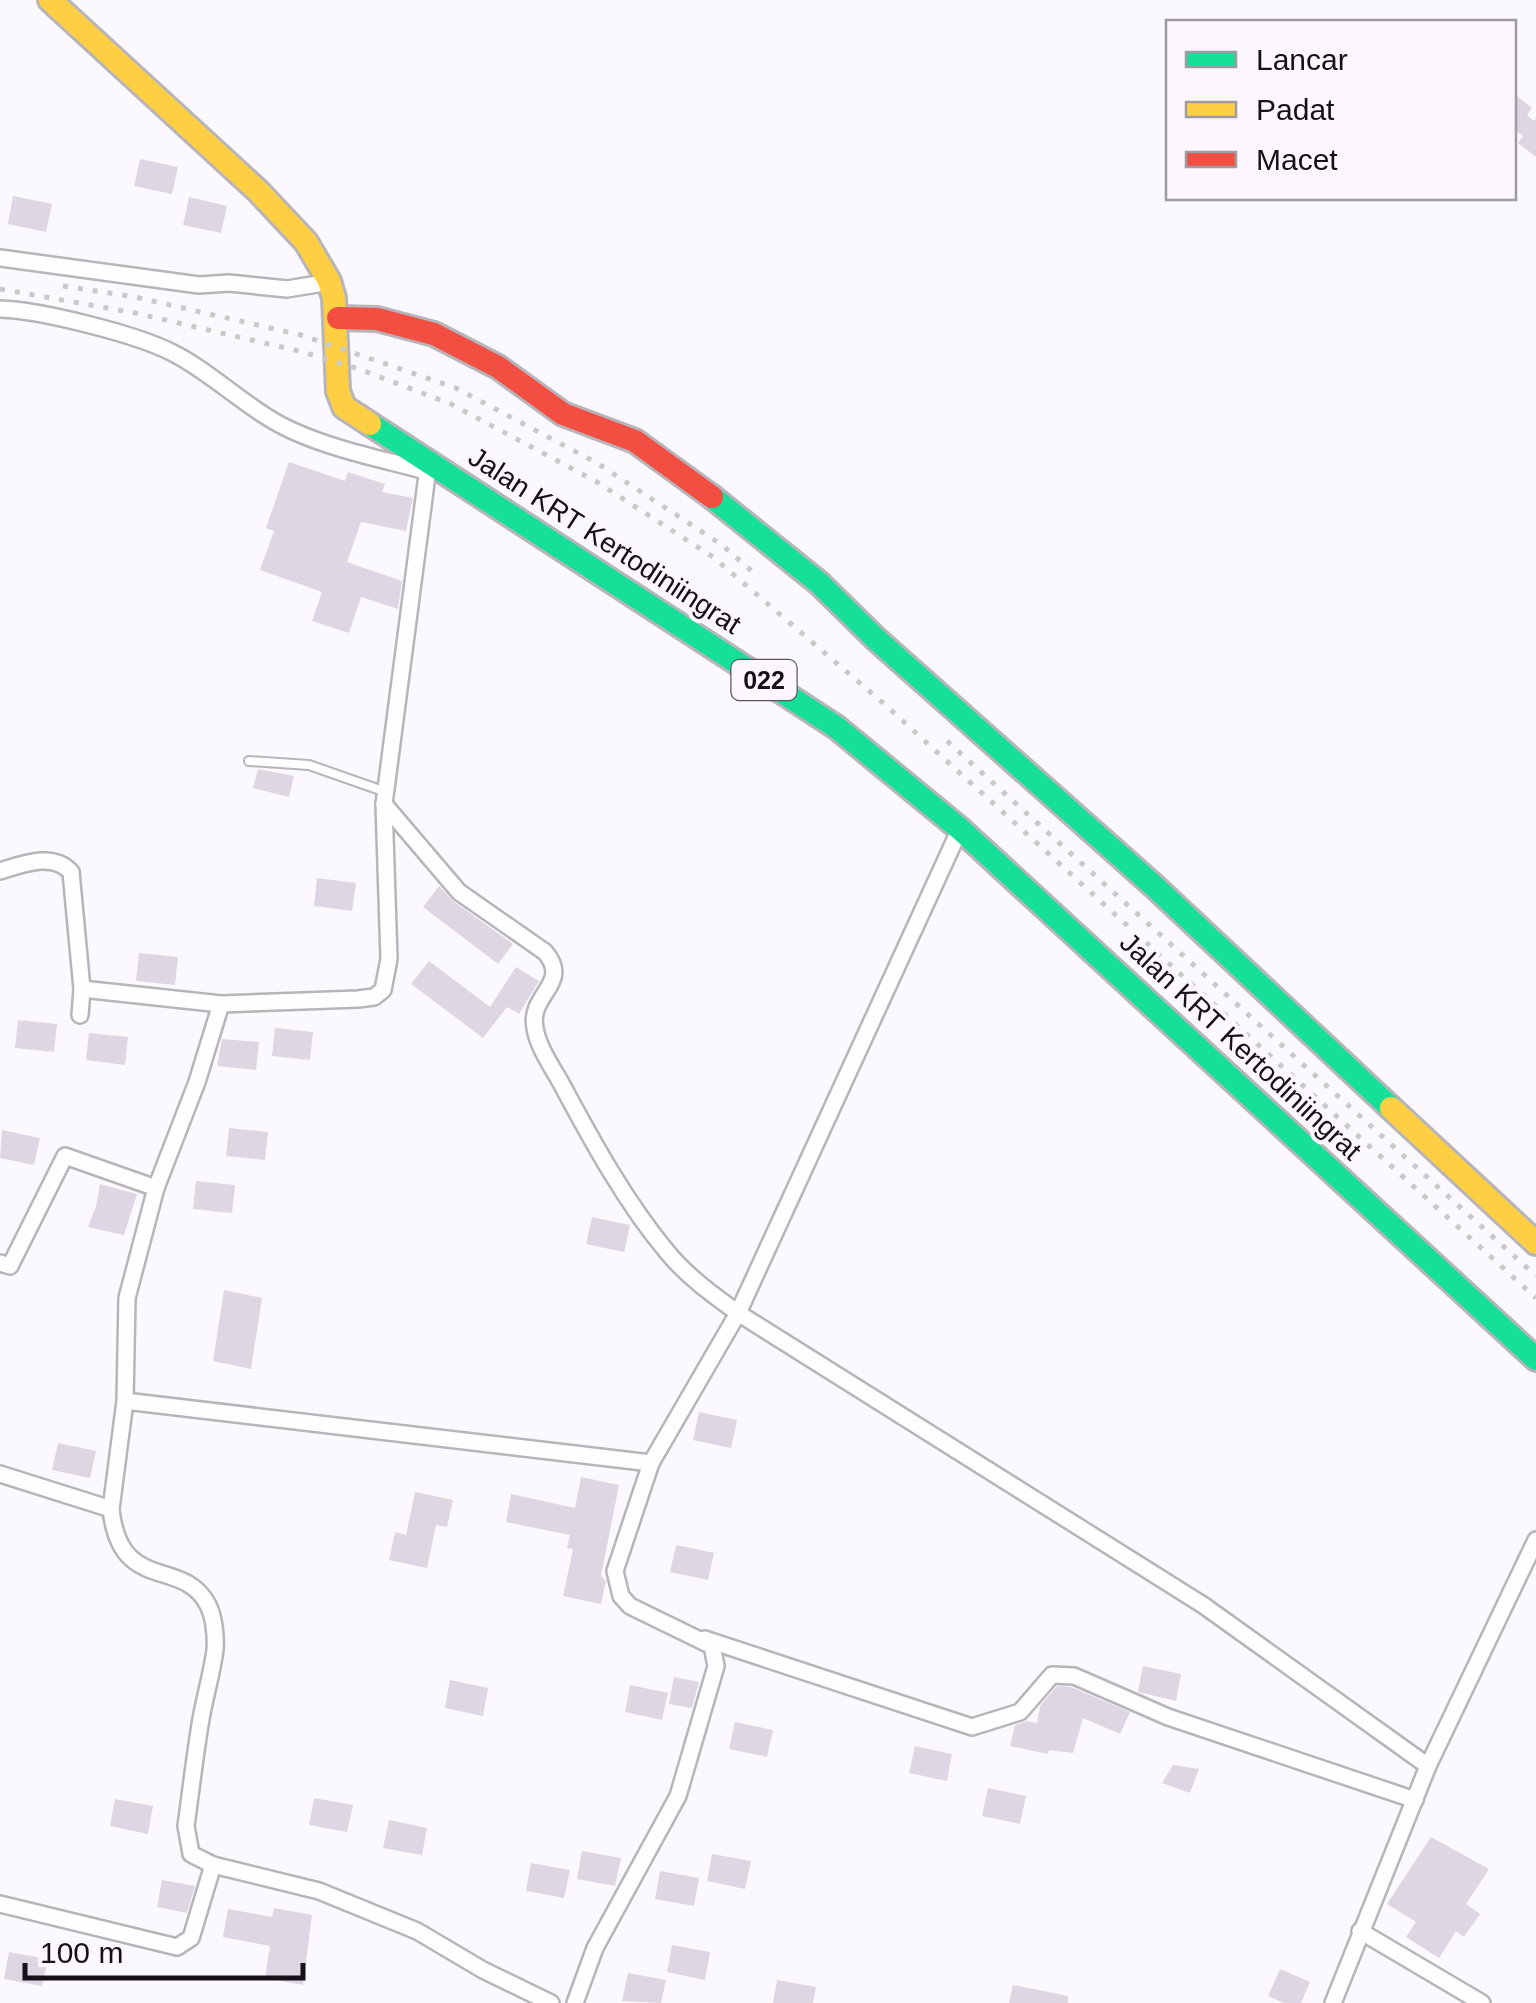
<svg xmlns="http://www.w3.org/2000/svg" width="1536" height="2003" font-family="Helvetica,sans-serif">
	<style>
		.building { fill: #ded6e2 }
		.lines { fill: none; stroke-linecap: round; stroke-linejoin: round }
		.lane-casing { stroke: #b8b5ba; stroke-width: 12 }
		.street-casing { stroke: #b8b5ba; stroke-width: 20 }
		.fast-casing { stroke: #b8b5ba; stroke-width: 28 }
		.slow-casing { stroke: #b8b5ba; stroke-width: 28 }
		.jam-casing { stroke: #b8b5ba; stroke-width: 28 }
		.lane { stroke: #fefeff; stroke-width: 8 }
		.street { stroke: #fefeff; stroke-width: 15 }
		.fast { stroke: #16e098; stroke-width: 22 }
		.slow { stroke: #ffcf43; stroke-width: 22 }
		.jam { stroke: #f24e42; stroke-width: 22 }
		.rail { stroke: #cac9ca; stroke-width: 5; stroke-dasharray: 5 10; stroke-linecap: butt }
		.labels { text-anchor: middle; stroke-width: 8; stroke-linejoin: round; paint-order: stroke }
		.shield { fill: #fcf7ff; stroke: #5b565d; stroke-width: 2.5 }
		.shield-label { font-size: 25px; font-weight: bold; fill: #161118 }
		.street-label { font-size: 28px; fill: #161118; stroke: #fcf7ff }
	</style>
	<rect width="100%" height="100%" fill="#fbf9fd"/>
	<g class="building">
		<polygon points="1514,94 1532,108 1527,115 1534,121 1536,119 1536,157 1518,143 1523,136 1515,130 1514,132"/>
		<polygon points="140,159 178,167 172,194 134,186"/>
		<polygon points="13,196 52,204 46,232 8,224"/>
		<polygon points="189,197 227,206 221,233 183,225"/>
		<polygon points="289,462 345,481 348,472 385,484 382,492 413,498 406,531 361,522 347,562 402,581 398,609 361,597 349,633 312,621 322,592 260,570 274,531 266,528"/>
		<polygon points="258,769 294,776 289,797 253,788"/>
		<polygon points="317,878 356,883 352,911 314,906"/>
		<polygon points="439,886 453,901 513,944 498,964 423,907"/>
		<polygon points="139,953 178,957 175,985 136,981"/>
		<polygon points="429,961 490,1007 516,967 539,981 519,1014 507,1007 483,1038 411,984"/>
		<polygon points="18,1020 57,1024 54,1052 15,1048"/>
		<polygon points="275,1028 313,1032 310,1060 272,1056"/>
		<polygon points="89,1033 128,1037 125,1065 86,1060"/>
		<polygon points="222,1039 259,1042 256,1070 217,1066"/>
		<polygon points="229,1128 268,1132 265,1160 226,1156"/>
		<polygon points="2,1130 40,1138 34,1165 0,1158"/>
		<polygon points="196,1181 235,1185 232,1213 193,1209"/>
		<polygon points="100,1184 137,1194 124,1235 88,1227 96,1206"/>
		<polygon points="592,1217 630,1225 624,1252 586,1244"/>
		<polygon points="224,1290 262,1298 251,1369 213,1361"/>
		<polygon points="699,1412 737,1420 731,1448 693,1440"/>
		<polygon points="58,1443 96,1451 90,1478 52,1470"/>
		<polygon points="581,1477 619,1485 601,1576 606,1581 601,1604 563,1596 573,1549 567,1548 570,1535 506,1522 511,1494 575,1508"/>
		<polygon points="415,1492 453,1500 447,1527 436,1525 427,1568 389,1560 395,1532 406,1535"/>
		<polygon points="676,1545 714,1553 708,1580 670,1572"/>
		<polygon points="1143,1666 1181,1674 1176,1701 1138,1692"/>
		<polygon points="674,1677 699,1682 692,1708 669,1704"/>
		<polygon points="450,1680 488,1688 483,1716 445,1708"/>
		<polygon points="630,1685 668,1693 662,1720 625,1712"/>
		<polygon points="1057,1686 1071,1687 1130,1712 1120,1734 1083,1718 1073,1753 1049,1750 1048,1754 1010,1746 1015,1725 1027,1721 1037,1723 1040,1706"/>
		<polygon points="735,1722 773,1730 767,1757 729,1749"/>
		<polygon points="915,1746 952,1754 947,1781 909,1773"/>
		<polygon points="1173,1765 1199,1769 1190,1793 1162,1783"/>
		<polygon points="988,1788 1026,1796 1020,1824 982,1816"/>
		<polygon points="314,1798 353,1805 347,1832 309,1825"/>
		<polygon points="115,1799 153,1806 148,1834 110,1826"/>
		<polygon points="389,1820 427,1828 422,1855 383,1848"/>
		<polygon points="1431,1837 1489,1869 1466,1904 1480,1914 1464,1937 1456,1931 1439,1958 1406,1937 1416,1922 1387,1904"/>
		<polygon points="582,1851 621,1858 615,1886 577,1879"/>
		<polygon points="712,1854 751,1861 745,1889 707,1881"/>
		<polygon points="531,1863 570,1870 564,1898 526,1891"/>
		<polygon points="660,1871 699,1878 694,1906 655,1899"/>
		<polygon points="162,1880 195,1886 187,1913 157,1907"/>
		<polygon points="274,1908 312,1915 303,1985 265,1978 270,1946 223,1937 228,1909 272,1917"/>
		<polygon points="672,1945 710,1952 705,1980 667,1972"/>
		<polygon points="9,1952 48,1959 42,1986 4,1979"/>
		<polygon points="1280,1969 1310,1982 1301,2003 1284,2003 1268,1996"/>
		<polygon points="628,1973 666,1980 661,2003 622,2001"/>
		<polygon points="777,1980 816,1987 813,2003 773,2003"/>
		<polygon points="1013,1985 1068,1996 1068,2003 1009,2003"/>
	</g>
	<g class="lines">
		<defs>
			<polyline id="lane" points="249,761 309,765 386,792"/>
			<g id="street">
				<polyline points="0,258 199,285 229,283 287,289 330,282"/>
				<path d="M0 309C40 310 135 334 171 352 212 372 250 412 293 431 335 450 382 459 426 471"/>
				<path d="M384 804 459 892 545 952C572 984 528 994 535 1028 538 1047 552 1067 561 1083 592 1141 626 1203 668 1253 688 1277 713 1295 738 1313L1203 1605 1428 1766"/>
				<path d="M0 871C23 864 53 852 71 872L82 989 221 1004 358 999 374 997 383 990 389 959 384 804 429 460"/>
				<path d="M221 1004 197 1082 156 1188 127 1298 125 1401 111 1509C120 1595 183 1556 208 1605 214 1617 216 1636 215 1650 212 1673 205 1696 201 1719 195 1754 191 1790 186 1826L191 1854 213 1865 319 1891 417 1931 483 1970 551 2003"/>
				<polyline points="80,1015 82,989"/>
				<polyline points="0,1263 10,1266 65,1156 156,1188"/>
				<polyline points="125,1401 651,1463"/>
				<polyline points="0,1474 111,1509"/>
				<polyline points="705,1639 972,1727 1020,1712 1052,1675 1074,1676 1168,1717 1415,1800"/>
				<polyline points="0,1904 177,1947 191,1938 213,1865"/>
				<polyline points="1360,1931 1482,2003"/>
				<polyline points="575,2003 595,1948 678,1796 716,1666 712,1646 630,1606 621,1596 615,1571 651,1463 738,1313 960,829"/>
				<polyline points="1333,2003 1428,1766 1536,1540"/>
			</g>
			<g id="fast">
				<polyline points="370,424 836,727 960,829 1536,1359"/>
				<polyline points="712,497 819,583 876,639 1154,886 1391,1108"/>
			</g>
			<g id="slow">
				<polyline points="50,0 258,191 306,242 329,281 334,298 338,391 344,407 370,424"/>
				<polyline points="1391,1108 1536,1243"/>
			</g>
			<polyline id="jam" points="338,318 377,319 434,334 498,367 563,414 635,441 712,497"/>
		</defs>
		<use href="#lane" class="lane-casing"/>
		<use href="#street" class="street-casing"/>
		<use href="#fast" class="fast-casing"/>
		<use href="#slow" class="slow-casing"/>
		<use href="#jam" class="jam-casing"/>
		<use href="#lane" class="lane"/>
		<use href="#street" class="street"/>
		<use href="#fast" class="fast"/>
		<use href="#slow" class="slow"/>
		<use href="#jam" class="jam"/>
		<g class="rail">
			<polyline points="63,286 135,297 301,335 456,388 597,463 722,545 755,574"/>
			<polyline points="0,289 135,313 299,351 359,369 451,404 597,482 713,557 882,702 1536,1298"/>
			<polyline points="947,741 1536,1276"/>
		</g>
	</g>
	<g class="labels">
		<rect class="shield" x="731.5" y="660" width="65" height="40" rx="8"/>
		<g class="shield-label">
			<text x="764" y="689">022</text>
		</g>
		<g class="street-label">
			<text transform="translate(605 540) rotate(33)" y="10">Jalan KRT Kertodiniingrat</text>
			<text transform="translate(1241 1046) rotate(43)" y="10">Jalan KRT Kertodiniingrat</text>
		</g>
	</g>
	<rect x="1166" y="20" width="350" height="180" fill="#fcf7ff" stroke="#a09ba3" stroke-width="2.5"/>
	<rect x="1186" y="52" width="50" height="15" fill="#16e098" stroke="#a09ba3" stroke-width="2.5"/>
	<text x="1256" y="70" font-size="30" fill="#161118">Lancar</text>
	<rect x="1186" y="102" width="50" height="15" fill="#ffcf43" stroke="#a09ba3" stroke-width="2.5"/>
	<text x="1256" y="120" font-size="30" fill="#161118">Padat</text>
	<rect x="1186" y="152" width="50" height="15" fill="#f24e42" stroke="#a09ba3" stroke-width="2.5"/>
	<text x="1256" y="170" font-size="30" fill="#161118">Macet</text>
	<path d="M25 1963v15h278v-15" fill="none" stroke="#161118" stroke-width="5"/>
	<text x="40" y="1963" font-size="30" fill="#161118" stroke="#fcf7ff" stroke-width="8" paint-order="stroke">100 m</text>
</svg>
